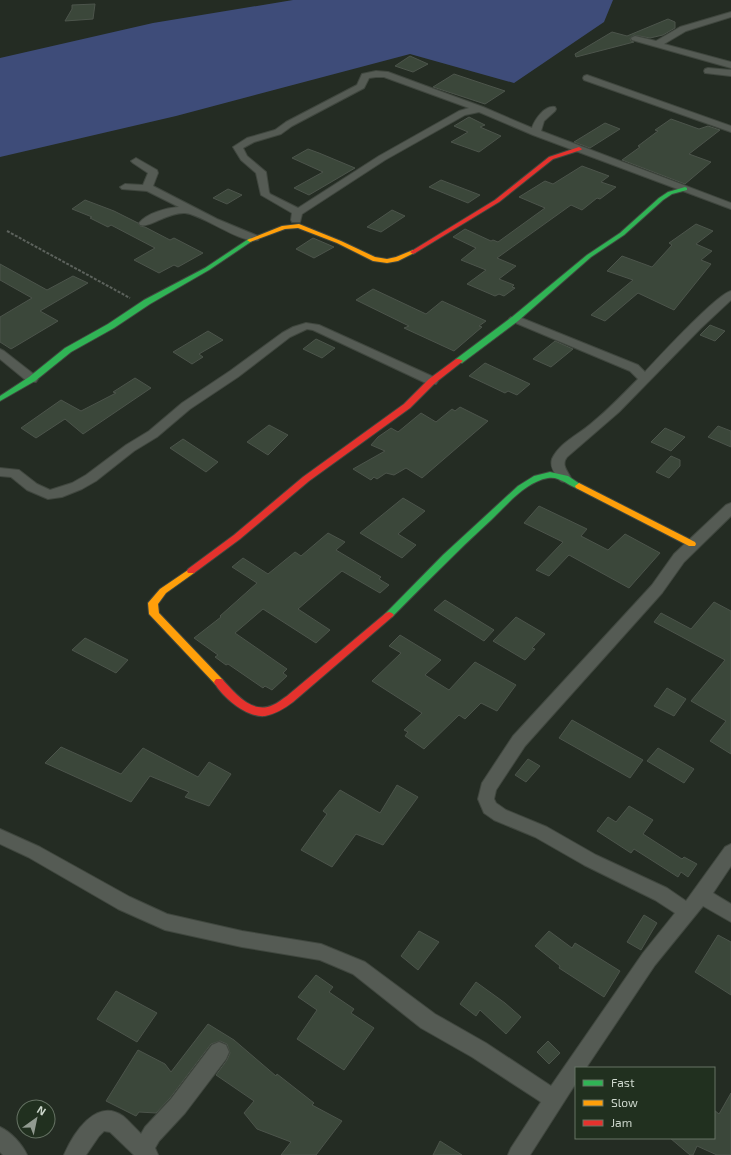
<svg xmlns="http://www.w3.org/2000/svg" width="731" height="1155" font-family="'Exo 2',sans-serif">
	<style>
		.forest { fill: #3e4c79 }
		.building { fill: #3b473a; stroke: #4c544b }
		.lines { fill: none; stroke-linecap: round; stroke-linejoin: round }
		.street-casing { stroke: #40473f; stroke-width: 2 }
		.fast-casing { stroke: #40473f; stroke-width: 2 }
		.slow-casing { stroke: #40473f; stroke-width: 2 }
		.jam-casing { stroke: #40473f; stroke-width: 2 }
		.path { stroke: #5c625c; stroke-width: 2; stroke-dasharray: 3 1.5; stroke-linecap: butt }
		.street { fill: #555b54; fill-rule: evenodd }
		.fast { fill: #30b455; fill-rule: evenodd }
		.slow { fill: #ff9f0a; fill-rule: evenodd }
		.jam { fill: #e5322d; fill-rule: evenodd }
	</style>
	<rect width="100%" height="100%" fill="#242c23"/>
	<polygon class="forest" points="293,0 613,0 604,22 514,83 410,54 176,116 0,157 0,58 153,23"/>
	<g class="building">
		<polygon points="95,4 93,19 65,21 72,9 72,5"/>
		<polygon points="668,19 675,22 675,28 663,35 650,38 634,35 630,38 631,41 634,42 576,57 575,54 612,32 627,36"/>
		<polygon points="410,56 428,64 413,72 395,66"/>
		<polygon points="454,74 505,91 485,104 433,87"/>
		<polygon points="469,117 485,125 480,127 501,136 479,152 451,142 468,132 454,126"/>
		<polygon points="671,119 699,129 708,126 720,130 689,154 711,162 685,184 622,160 640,147 638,146 658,131 655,130"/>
		<polygon points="605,123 620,129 590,148 574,142"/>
		<polygon points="308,149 319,153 355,168 309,195 294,188 323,172 292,158"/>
		<polygon points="582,166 609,176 601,182 616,187 600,199 597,198 582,210 571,205 497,258 516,266 499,279 514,285 512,287 515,288 504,296 499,294 495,296 467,284 486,270 461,260 476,248 453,237 465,229 491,241 493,240 498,242 545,208 519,197 545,181 553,184"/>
		<polygon points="441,180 480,195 468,203 429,187"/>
		<polygon points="228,189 242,195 227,204 213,198"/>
		<polygon points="85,200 114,211 138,223 140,226 145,227 170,240 174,238 203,253 178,267 174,265 159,273 134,260 155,248 111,225 108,227 90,218 92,217 72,209"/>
		<polygon points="392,210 405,216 381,232 367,227"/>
		<polygon points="696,224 713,231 696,244 712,251 701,260 711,264 674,310 638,293 605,321 591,315 633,280 607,271 622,256 652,267 672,245 669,243"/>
		<polygon points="313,238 334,247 314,258 296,249"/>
		<polygon points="0,264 47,290 73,276 88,283 40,311 58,321 11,349 0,342 0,317 32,298 0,280"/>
		<polygon points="373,289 426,314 442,301 486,321 479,326 482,327 454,351 404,328 409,326 356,300"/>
		<polygon points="710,325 725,331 715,341 700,335"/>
		<polygon points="208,331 223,340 199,354 203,357 192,364 173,352"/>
		<polygon points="316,339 335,348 322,358 303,349"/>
		<polygon points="555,341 573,349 551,367 533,359"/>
		<polygon points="485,363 530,384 517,395 508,391 505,393 469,376"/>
		<polygon points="135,378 151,388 83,434 65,419 36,438 21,428 61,400 81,411 116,393 113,392"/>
		<polygon points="460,407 488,421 422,478 406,468 394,475 386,473 377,479 374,477 371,480 353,469 385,451 371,445 378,437 391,428 398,432 421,413 436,422 452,409 455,411"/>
		<polygon points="269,425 288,435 268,455 247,442"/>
		<polygon points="718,426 731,431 731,447 708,437"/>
		<polygon points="665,428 685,437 671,451 651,442"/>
		<polygon points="183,439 218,462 206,472 170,448"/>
		<polygon points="671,456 680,460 680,466 669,478 656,472"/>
		<polygon points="403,498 425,511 398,534 416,545 402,558 360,533"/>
		<polygon points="539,506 587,529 581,536 608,550 625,534 660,553 629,588 569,555 549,576 536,570 563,542 524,523"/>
		<polygon points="328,533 345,542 336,550 381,577 379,579 389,585 380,593 342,571 298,609 330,630 316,643 263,609 235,633 287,669 283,673 287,676 272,690 265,686 263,688 228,664 226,665 215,657 218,655 194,638 221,617 220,616 257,583 232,567 243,558 268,574 295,552 301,556"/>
		<polygon points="445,600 494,630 484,641 434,610"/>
		<polygon points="714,602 731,611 731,754 710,741 726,721 691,701 725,660 654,622 661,613 691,629"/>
		<polygon points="516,617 545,634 532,648 535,649 525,660 493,641"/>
		<polygon points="400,635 441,660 425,675 449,690 475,662 516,685 497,711 481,703 465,719 459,715 424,749 405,736 408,732 404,730 422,713 372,681 401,653 389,646"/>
		<polygon points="85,638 128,660 116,673 72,650"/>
		<polygon points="667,688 686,699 674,716 654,706"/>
		<polygon points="572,720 643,760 630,778 559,738"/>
		<polygon points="61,747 121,774 143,748 198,777 209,762 231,774 209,806 185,797 189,792 150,776 131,802 45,763"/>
		<polygon points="658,748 694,769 684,783 647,761"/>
		<polygon points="528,759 540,766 526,782 515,775"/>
		<polygon points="397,785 418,797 383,845 356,834 332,867 301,850 327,814 323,811 340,790 380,813"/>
		<polygon points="629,806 653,820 643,834 682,859 684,857 697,864 688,877 681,872 678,877 634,849 631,853 597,831 608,817 616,822"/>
		<polygon points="644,915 657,923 641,950 627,942"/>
		<polygon points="419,931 439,942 418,970 401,956"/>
		<polygon points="549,931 572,948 575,943 620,971 604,997 559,968 560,966 535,946"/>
		<polygon points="718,935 731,942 731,995 695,972"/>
		<polygon points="316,975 333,987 329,992 354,1009 351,1013 374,1028 344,1070 297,1039 317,1010 298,997"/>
		<polygon points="476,982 505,1003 521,1017 506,1034 480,1010 476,1016 460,1004"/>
		<polygon points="116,991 157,1013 137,1042 97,1019"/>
		<polygon points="208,1024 234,1040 276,1076 277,1074 314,1103 312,1105 342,1121 316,1155 281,1155 291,1142 257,1129 244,1113 254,1101 216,1075 227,1060 230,1053 227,1044 220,1041 211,1044 170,1098 156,1113 139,1112 136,1116 106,1101 138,1050 165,1064 171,1072"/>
		<polygon points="548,1041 560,1053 549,1064 537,1052"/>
		<polygon points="731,1093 731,1155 717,1155 697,1146 693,1155 690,1155 670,1138 714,1138 714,1110 719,1114"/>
		<polygon points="440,1141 462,1155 433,1155"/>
	</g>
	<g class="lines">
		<defs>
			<g id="street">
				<polygon points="731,12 731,17 686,31 664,44 731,62 731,68 632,40 631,38 635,36 656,41 680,27"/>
				<polygon points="708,68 731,70 731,76 705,73 704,71 705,69"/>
				<path d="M376 71 388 72 483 107 532 128C535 119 545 105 555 107L556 109 555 111 544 121 541 131 731 203V209L533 135 479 112 465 115 385 160 302 214 300 222H292L291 220 292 213 261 195 256 173 241 160 233 147 247 138 275 130 286 122 357 85 362 74ZM376 77H384L469 108 459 111 379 156 298 208 270 194 269 192 266 172 247 156 243 148 254 142 281 134 292 126 364 88 369 78Z"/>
				<polygon points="587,75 731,126 731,132 584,80 583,78 584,76"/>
				<path d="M136 158 157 170 158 173 153 186 217 219 258 236 259 238 258 240C240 244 204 215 185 213 168 212 150 228 140 225L139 223C147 213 166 208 179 207L147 191 122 189 120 187 125 184 143 185 148 173 133 163 131 161Z"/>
				<path d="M731 291V300L701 328 619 412 567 457C561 465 567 470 571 478L570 481C563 483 560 482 557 476 553 471 550 466 552 459 560 442 580 434 593 422 609 409 623 394 638 379L630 371 511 321 509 319 511 317H519L638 365 645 372C658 358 717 294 731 291Z"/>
				<polygon points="306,323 319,325 436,378 438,381 436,384 428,384 313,330 307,329 290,337 238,377 190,409 157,437 134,451 96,481 82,489 62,497 48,499 27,490 11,477 0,476 0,468 19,470 37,484 50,490 72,483 86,475 126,445 149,431 182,403 230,371 282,333 293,327"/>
				<polygon points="0,349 4,351 36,376 38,379 36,382 28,382 0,359"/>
				<polygon points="731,503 731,516 684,562 662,593 525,746 496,790 494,799 496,803 506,810 547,827 596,855 667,888 686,901 725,847 731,844 731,866 713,893 731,904 731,922 703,906 655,965 586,1068 576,1068 576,1083 530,1155 508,1155 511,1148 541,1102 472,1057 421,1028 353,974 320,960 242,947 165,930 118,909 28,857 0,844 0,829 40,847 130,897 167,914 242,931 321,944 365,962 435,1014 486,1043 551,1086 643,953 675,913 655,900 584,865 535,837 494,820 484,813 478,799 482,783 513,736 652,585 674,554 726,505"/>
				<path d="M219 1042 226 1045 229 1052 226 1059 185 1113 159 1141 155 1148 158 1155H134L110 1132 104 1131 99 1136 86 1155H64C73 1134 96 1097 123 1116 129 1121 135 1128 141 1134L145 1127 171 1099 212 1045Z"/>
				<path d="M0 1127C11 1132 22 1144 27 1155H3L0 1152Z"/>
			</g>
			<g id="fast">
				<polygon points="685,187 687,188 687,190 672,194 663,200 624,235 591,257 518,321 462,363 456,363 456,359 512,317 587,255 620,233 659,198 668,192"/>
				<polygon points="250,238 253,240 252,241 209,270 150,304 114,328 71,352 35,381 0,401 0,396 29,377 65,348 108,324 144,300 205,268"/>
				<path d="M550 472 568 476 583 486 579 489C568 486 560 476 548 478 525 482 506 506 490 521 456 552 424 585 392 617H386L384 615 386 613 443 555 518 486 534 476Z"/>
			</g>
			<g id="slow">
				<polygon points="299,224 341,241 375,257 387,259 396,257 413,250 416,252 398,261 387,263 373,261 337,243 298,228 285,229 250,242 247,240 282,226"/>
				<polygon points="579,483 695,542 696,544 695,546 689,546 576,488 575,486"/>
				<polygon points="191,568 195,571 194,573 166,593 158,604 159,613 222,679 224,682 222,685 216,685 149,614 148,603 160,589"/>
			</g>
			<g id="jam">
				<polygon points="579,147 582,149 581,150 553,159 499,202 415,253 413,254 410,252 495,200 549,157"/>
				<polygon points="456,359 459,359 463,361 435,383 410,408 309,481 240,539 194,573 188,573 187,571 188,569 234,535 303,477 404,404 429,379"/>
				<path d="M389 612 392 613 394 615 392 617 293 702C285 708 276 714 265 716 247 718 222 697 214 682L216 679H222C235 693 252 715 273 705 278 703 282 699 287 696L386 613Z"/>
			</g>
		</defs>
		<use href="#street" class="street-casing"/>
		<use href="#fast" class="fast-casing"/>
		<use href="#slow" class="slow-casing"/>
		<use href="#jam" class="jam-casing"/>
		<polyline class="path" points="7,231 130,298"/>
		<use href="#street" class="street"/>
		<use href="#fast" class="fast"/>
		<use href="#slow" class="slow"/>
		<use href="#jam" class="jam"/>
	</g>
	<rect x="575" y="1067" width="140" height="72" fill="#21301f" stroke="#667364"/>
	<rect x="583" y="1080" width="20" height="6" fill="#30b455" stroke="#667364"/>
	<text x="611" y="1087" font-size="12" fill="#cdd7cc">Fast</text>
	<rect x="583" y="1100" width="20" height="6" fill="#ff9f0a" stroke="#667364"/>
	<text x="611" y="1107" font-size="12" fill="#cdd7cc">Slow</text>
	<rect x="583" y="1120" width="20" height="6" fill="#e5322d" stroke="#667364"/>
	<text x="611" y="1127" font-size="12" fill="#cdd7cc">Jam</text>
	<g transform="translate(36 1119) rotate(33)"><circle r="19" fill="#21301f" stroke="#667364"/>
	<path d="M0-3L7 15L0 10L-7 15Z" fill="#929b91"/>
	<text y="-6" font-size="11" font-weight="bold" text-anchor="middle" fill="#cdd7cc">N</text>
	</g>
</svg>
